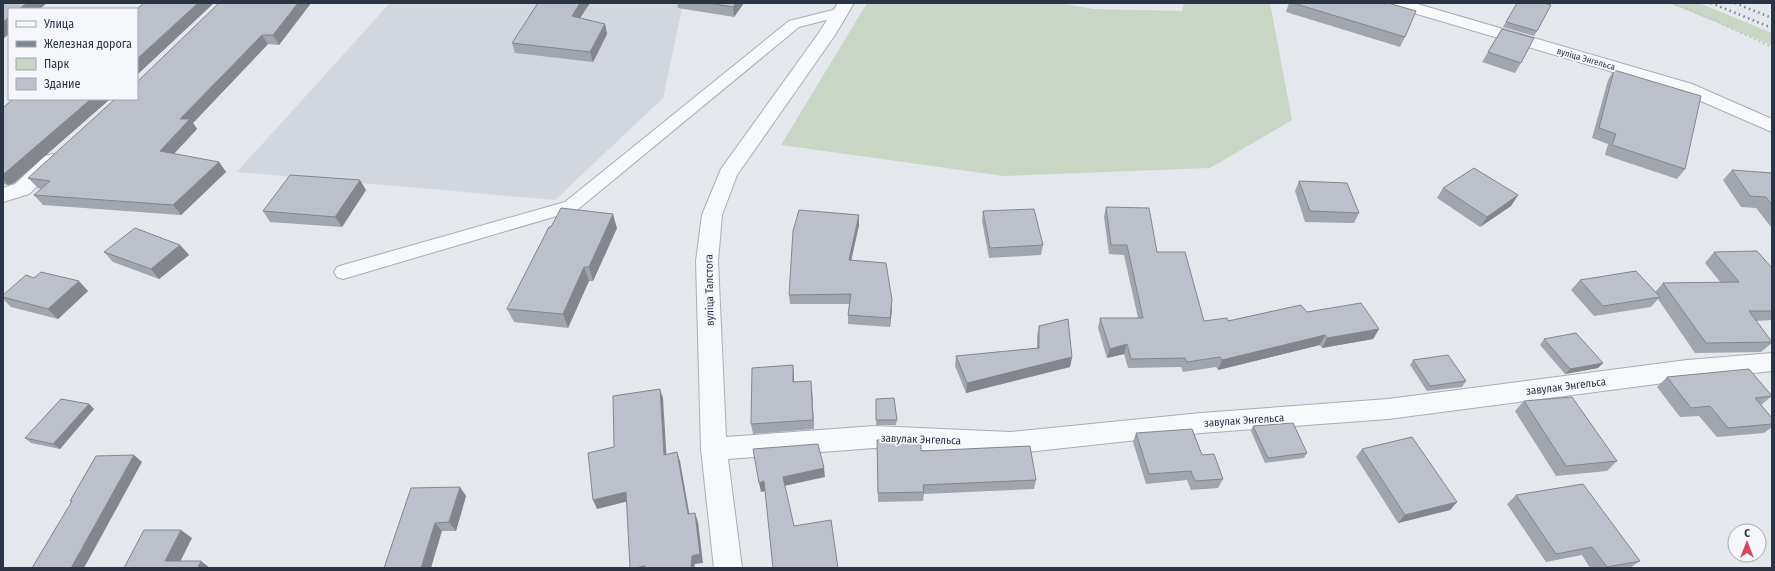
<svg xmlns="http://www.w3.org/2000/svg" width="1775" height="571" font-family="'Fira Sans Condensed',sans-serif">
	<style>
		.built { fill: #d2d6de }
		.green { fill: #c9d6c5 }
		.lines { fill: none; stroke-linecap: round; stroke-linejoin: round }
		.service-casing { stroke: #a9aeb7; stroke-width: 2 }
		.minor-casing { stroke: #a9aeb7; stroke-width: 2 }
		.path { stroke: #c2c5cb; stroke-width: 2; stroke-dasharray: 2.5 2.5; stroke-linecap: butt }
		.service { fill: #f7f8fa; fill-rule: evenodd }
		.minor { fill: #f7f8fa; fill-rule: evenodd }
		.rail { stroke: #7d8696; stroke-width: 2.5; stroke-dasharray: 1.5 3.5; stroke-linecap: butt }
		.wall { fill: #a1a5ae }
		.shaded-wall { fill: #83868d }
		.building { fill: #bbc0ca; stroke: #83868d }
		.labels { text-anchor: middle; stroke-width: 3.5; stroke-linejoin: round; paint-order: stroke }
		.far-street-label { font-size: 9px; fill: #2b3445; stroke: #f4f6f9 }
		.street-label { font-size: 11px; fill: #2b3445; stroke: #f4f6f9 }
	</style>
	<rect width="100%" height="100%" fill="#e4e7ec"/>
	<polygon class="built" points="390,3 683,3 663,98 555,200 237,172"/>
	<g class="green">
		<polygon points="867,3 1060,3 1093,9 1182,11 1184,3 1270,3 1292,120 1210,168 1004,176 781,145"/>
		<polygon points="1669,3 1699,3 1772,33 1772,45"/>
	</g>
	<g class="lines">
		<defs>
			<polygon id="service" points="841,8 846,9 848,12 846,15 799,27 577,210 343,279 337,277 334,272 337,267 343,265 565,202 789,21"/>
			<g id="minor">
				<polygon points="838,3 854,3 835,35 737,175 722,215 718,261 726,437 874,426 1010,432 1201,413 1388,399 1687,360 1772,353 1772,371 1687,380 1388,419 1201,433 1010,454 874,448 728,459 742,568 714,568 701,449 696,261 702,215 721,169 818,34"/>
				<polygon points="1388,3 1414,3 1692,84 1772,119 1772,132 1680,92 1390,6"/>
				<polygon points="52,154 59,156 62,161 59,166 29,194 3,202 3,188 15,184 45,156"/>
			</g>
		</defs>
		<use href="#service" class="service-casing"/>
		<use href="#minor" class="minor-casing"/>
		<polyline class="path" points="1671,3 1694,11 1772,47"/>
		<use href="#service" class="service"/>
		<use href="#minor" class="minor"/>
		<g class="rail">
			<polyline points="1711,3 1772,28"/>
			<polyline points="1735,3 1772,18"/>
		</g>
	</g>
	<g class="wall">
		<polygon points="311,3 279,45 268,44 193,123 197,129 174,154 219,162 226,172 181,215 43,205 34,195 41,189 38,188 28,178"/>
		<polygon points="538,3 590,3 580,18 605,24 607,34 593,62 515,53 512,43"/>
		<polygon points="677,3 744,3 734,17 678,8"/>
		<polygon points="1289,3 1383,3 1405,37 1400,47 1286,12"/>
		<polygon points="1517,3 1537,31 1534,36 1503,27"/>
		<polygon points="1502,29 1521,63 1515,73 1482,62"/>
		<polygon points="1614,70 1685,169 1677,179 1605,155 1608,144 1592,138 1608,80"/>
		<polygon points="13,99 110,99 14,183 8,185 3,184 3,108"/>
		<polygon points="1732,170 1772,173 1772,228 1756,208 1741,207 1723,180"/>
		<polygon points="1299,181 1359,213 1354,223 1305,222 1295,191"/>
		<polygon points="1443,188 1518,195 1511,206 1480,227 1437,198"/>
		<polygon points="366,190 342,227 270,222 263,211"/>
		<polygon points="1106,207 1157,252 1204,321 1228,321 1307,312 1379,329 1373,339 1322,348 1320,345 1218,370 1216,367 1183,372 1181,367 1128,368 1124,354 1107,358 1098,328 1100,318 1138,318 1124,255 1109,254 1104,217"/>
		<polygon points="983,211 1043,245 1041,255 989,258 982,221"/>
		<polygon points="859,215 859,225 851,261 892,300 892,309 890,327 848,324 848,315 849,304 790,304 789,295"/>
		<polygon points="617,228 593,281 589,281 568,328 514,322 507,309"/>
		<polygon points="180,245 189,255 159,279 113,262 104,252"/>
		<polygon points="1714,252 1772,268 1772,320 1756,321 1772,342 1772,343 1761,352 1695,353 1658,299 1651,307 1594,316 1571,290 1580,280 1655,292 1663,283 1721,283 1705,263"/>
		<polygon points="34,278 88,291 58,319 11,307 3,299 3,295"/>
		<polygon points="1039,326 1072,357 1070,367 966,393 955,366 956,356 1037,348 1037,336"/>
		<polygon points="1544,339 1603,363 1598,368 1565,374 1540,345"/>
		<polygon points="1413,360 1466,381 1462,387 1427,391 1410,365"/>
		<polygon points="794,375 794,382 812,390 814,429 753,434 751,424"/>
		<polygon points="1667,377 1772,396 1761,405 1772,418 1772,427 1764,433 1717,437 1699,416 1680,417 1657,387"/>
		<polygon points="876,399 897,420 896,425 876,425"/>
		<polygon points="1524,401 1617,461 1607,471 1556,476 1515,411"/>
		<polygon points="89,404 94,409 60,449 31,443 25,438"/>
		<polygon points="1253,426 1307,453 1304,458 1265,463 1251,431"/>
		<polygon points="1136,433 1202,455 1223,479 1218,488 1191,490 1187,480 1146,484 1133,442"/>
		<polygon points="877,440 900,443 921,451 1036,480 1034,489 924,494 923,501 878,502"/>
		<polygon points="1362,449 1457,502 1450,510 1398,523 1356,457"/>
		<polygon points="1516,495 1640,561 1630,568 1590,568 1582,555 1546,562 1507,504"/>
		<polygon points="466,496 456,531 442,531 384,568"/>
	</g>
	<g class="shaded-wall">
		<polygon points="27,3 47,3 40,9 19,9"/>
		<polygon points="198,3 214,3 137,75 137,59"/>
		<polygon points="298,3 311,3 279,45 273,35"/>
		<polygon points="580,3 590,3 574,27 572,16"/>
		<polygon points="736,3 744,3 734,17 733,7"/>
		<polygon points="9,17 9,34 3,39 3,22"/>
		<polygon points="605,24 607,34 593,62 590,52"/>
		<polygon points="262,35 268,44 193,123 197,129 167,161 160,151 180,119"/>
		<polygon points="91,99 110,99 14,183 8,185 3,179 3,173"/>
		<polygon points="219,162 226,172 181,215 173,205"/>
		<polygon points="360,180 366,190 342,227 335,217"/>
		<polygon points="1518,195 1511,206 1480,227 1487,217"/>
		<polygon points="613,214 617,228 593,281 589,267"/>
		<polygon points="859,215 859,225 849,270 849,260"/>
		<polygon points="180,245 189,255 159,279 151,269"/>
		<polygon points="584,267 589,281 568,328 563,314"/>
		<polygon points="79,281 88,291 58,319 48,309"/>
		<polygon points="892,300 892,309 890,327 890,318"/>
		<polygon points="1379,329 1373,339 1322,348 1327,338"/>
		<polygon points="1325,335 1320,345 1218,370 1222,360"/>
		<polygon points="1127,344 1124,354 1107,358 1110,349"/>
		<polygon points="1072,357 1070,367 966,393 967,383"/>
		<polygon points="1603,363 1598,368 1565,374 1570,369"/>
		<polygon points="793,365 794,375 794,392 793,382"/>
		<polygon points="811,381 812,390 814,429 813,420"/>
		<polygon points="660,389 663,398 667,465 664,455"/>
		<polygon points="89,404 94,409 60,449 53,444"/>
		<polygon points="677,452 680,461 691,523 688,514"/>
		<polygon points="134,455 142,462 84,568 71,568"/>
		<polygon points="824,468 825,477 784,486 783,477"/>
		<polygon points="764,481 766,491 761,492 759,483"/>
		<polygon points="460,487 466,496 456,531 449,522"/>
		<polygon points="626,492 629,501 597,509 593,500"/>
		<polygon points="1457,502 1450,510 1398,523 1405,515"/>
		<polygon points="695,513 698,522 703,563 695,564 694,568 691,568"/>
		<polygon points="435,523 442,531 431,568 421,568"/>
		<polygon points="181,530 192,538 177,568 165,561"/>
		<polygon points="201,561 210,568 198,568"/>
		<polygon points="645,566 646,568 634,568"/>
	</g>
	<g class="building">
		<polygon points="3,3 27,3 19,9 9,9 9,17 3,22"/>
		<polygon points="144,3 198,3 137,59 137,9"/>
		<polygon points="219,3 298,3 273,35 262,35 180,119 190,119 160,151 219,162 173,205 34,195 50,181 28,178 115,99 137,99 137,82"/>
		<polygon points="538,3 580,3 572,16 605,24 590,52 512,43"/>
		<polygon points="708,3 736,3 733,7"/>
		<polygon points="1293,3 1383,3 1386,4 1386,3 1388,3 1416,11 1405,37"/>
		<polygon points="1517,3 1543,3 1551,5 1537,31 1506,22"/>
		<polygon points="1502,29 1534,38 1521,63 1488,52"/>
		<polygon points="1614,70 1701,96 1685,169 1612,145 1616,134 1599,128"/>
		<polygon points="13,99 91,99 5,173 3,173 3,108"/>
		<polygon points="1474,168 1518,195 1487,217 1443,188"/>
		<polygon points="1732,170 1772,173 1772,205 1766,197 1750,196"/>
		<polygon points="290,175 360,180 335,217 263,211"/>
		<polygon points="1299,181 1347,183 1359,213 1310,211"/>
		<polygon points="1106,207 1149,208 1157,252 1185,252 1204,321 1227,318 1228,321 1301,305 1307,312 1361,303 1379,329 1327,338 1325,335 1222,360 1220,357 1187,362 1185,358 1131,359 1127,344 1110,349 1100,318 1143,318 1127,245 1111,245"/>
		<polygon points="561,208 613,214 589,267 584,267 563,314 507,309 549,227 551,227"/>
		<polygon points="1034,209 1043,245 990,248 983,211"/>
		<polygon points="799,210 859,215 849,260 886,263 892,300 890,318 848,315 851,294 789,295 793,231"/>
		<polygon points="135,228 180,245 151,269 104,252"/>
		<polygon points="1757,251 1772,268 1772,311 1749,311 1772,342 1706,343 1663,283 1739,282 1714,252"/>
		<polygon points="1636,271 1660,297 1603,306 1580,280"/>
		<polygon points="41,272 79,281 48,309 3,297 3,295 26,275 34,278"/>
		<polygon points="1068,319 1072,357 967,383 956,356 1039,348 1039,326"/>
		<polygon points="1576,333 1603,363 1570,369 1544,339"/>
		<polygon points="1448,355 1466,381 1430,386 1413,360"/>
		<polygon points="793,365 793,382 811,381 813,420 751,424 752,368"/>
		<polygon points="1749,369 1772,396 1755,398 1772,418 1772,424 1728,428 1710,406 1691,408 1667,377"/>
		<polygon points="660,389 664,455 677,452 688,514 695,513 700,554 692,556 691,568 645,568 645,566 634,568 630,568 626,492 593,500 588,453 614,447 613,396"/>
		<polygon points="1572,397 1617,461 1566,466 1524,401"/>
		<polygon points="894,398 897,420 876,420 876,399"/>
		<polygon points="61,399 89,404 53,444 25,438"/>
		<polygon points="1293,423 1307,453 1268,458 1253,426"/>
		<polygon points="1192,429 1202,455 1214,454 1223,479 1195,481 1191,471 1149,474 1136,433"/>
		<polygon points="1412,437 1457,502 1405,515 1362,449"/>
		<polygon points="877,440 900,441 900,443 921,443 921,451 1030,446 1036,480 923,485 924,492 878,493"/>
		<polygon points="818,444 824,468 783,477 794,526 831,520 838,568 773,568 764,481 759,483 753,449"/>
		<polygon points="134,455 71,568 32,568 72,501 70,501 96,456"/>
		<polygon points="1583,484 1640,561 1607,567 1592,547 1556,554 1516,495"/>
		<polygon points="460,487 449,522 435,523 421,568 384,568 411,488"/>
		<polygon points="144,530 181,530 165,561 201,561 198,568 124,568"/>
	</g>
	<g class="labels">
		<g class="far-street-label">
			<text transform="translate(1586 59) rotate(16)" y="3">вуліца Энгельса</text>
		</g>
		<g class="street-label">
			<text transform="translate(709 290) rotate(-91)" y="4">вуліца Талстога</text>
			<text transform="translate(1566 386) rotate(-7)" y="4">завулак Энгельса</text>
			<text transform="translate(1244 420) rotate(-4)" y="4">завулак Энгельса</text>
			<text transform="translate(921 439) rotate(2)" y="4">завулак Энгельса</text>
		</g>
	</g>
	<rect width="1775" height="571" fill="none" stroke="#2b3445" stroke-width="8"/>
	<rect x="8" y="8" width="130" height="92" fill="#f4f6f9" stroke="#a4a8b1"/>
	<rect x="16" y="21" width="20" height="6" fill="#f7f8fa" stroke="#a4a8b1"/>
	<text x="44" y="28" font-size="12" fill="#2b3445">Улица</text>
	<rect x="16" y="41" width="20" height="6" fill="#7d8696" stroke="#a4a8b1"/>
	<text x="44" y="48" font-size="12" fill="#2b3445">Железная дорога</text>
	<rect x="16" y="58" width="20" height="12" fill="#c9d6c5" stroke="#a4a8b1"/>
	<text x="44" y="68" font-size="12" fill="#2b3445">Парк</text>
	<rect x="16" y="78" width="20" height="12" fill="#bbc0ca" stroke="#a4a8b1"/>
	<text x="44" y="88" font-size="12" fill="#2b3445">Здание</text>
	<g transform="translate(1747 543)"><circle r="19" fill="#f4f6f9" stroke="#a4a8b1"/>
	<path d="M0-3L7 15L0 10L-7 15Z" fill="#d1495b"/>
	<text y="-6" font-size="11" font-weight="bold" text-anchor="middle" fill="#2b3445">С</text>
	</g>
</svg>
